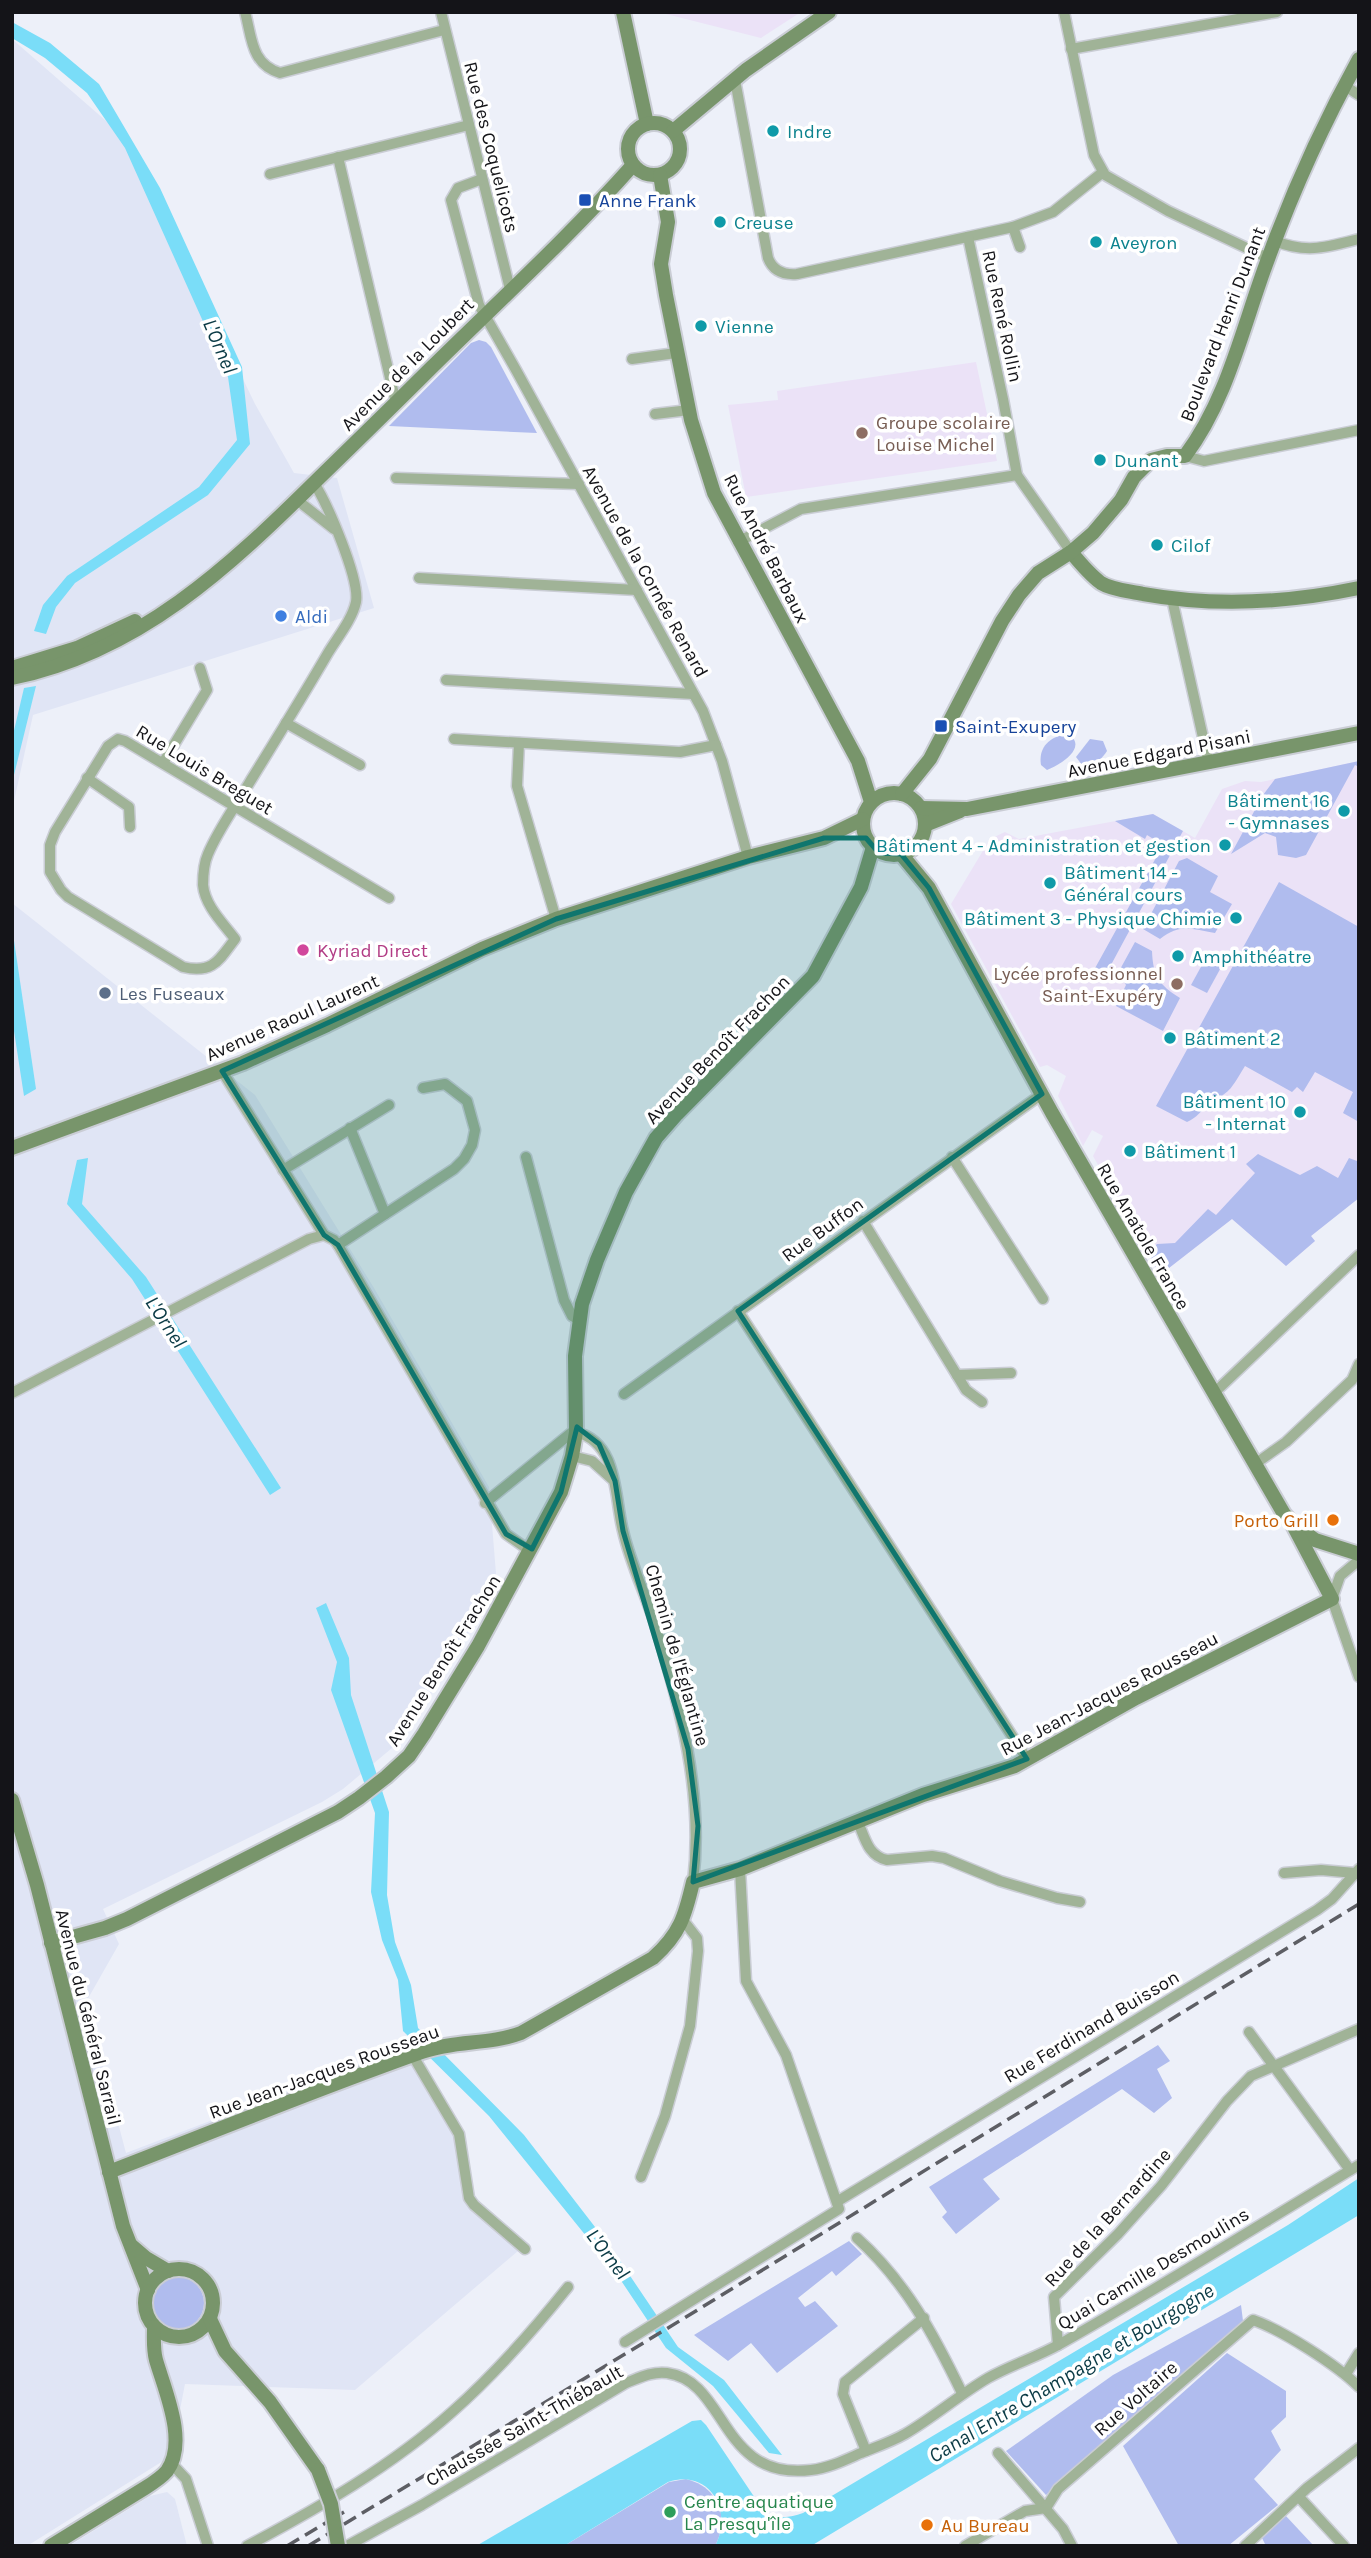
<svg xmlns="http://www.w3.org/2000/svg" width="1371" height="2558" font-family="Karla,sans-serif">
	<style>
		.built { fill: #e0e5f5 }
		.education { fill: #ebe2f7 }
		.green { fill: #b0bcee }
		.water { fill: #7addf8 }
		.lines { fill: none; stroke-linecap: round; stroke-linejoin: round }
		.street-casing { stroke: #cacdd5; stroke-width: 13 }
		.secondary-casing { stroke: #cacdd5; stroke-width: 18 }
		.street { stroke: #a0b397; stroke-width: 10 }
		.secondary { stroke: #78956b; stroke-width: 14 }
		.rail { stroke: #5d5e64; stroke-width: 3.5; stroke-dasharray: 14 7; stroke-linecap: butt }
		.secondary-bridge-casing { stroke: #cacdd5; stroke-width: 18; stroke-linecap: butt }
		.secondary-bridge { stroke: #78956b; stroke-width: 14 }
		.marked { fill: #0f766e; fill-opacity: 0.2; stroke: #0f766e; stroke-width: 5; stroke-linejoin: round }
		.culture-dot { fill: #0f9aa8; stroke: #fff; stroke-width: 2.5 }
		.transit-dot { fill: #1a4fb4; stroke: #fff; stroke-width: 2.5 }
		.education-dot { fill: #8d6e63; stroke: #fff; stroke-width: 2.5 }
		.shop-dot { fill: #3f7fe0; stroke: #fff; stroke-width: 2.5 }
		.hotel-dot { fill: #d1479c; stroke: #fff; stroke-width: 2.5 }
		.service-dot { fill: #5c6f8a; stroke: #fff; stroke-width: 2.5 }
		.food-dot { fill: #e8710a; stroke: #fff; stroke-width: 2.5 }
		.leisure-dot { fill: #2e9e5b; stroke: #fff; stroke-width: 2.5 }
		.labels { text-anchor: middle; stroke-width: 7; stroke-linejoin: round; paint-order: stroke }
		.culture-label { font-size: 19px; fill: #0d838f; stroke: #fff; text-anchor: start }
		.street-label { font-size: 19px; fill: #141418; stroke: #fff }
		.transit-label { font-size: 19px; fill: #164399; stroke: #fff; text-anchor: start }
		.education-label { font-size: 19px; fill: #785e54; stroke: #fff; text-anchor: start }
		.shop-label { font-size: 19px; fill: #366cbe; stroke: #fff; text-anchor: start }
		.hotel-label { font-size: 19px; fill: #b23c85; stroke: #fff; text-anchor: start }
		.service-label { font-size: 19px; fill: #4e5e75; stroke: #fff; text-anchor: start }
		.food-label { font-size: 19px; fill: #c56008; stroke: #fff; text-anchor: end }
		.leisure-label { font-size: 19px; fill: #27864d; stroke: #fff; text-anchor: start }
		.water-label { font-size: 21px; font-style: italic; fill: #0a3a45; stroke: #fff }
	</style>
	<rect width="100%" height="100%" fill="#edf0f9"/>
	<g class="built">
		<polygon points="12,39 128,140 255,404 294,473 337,478 374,608 33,715 12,810"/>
		<polygon points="12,903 255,1095 374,1288 489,1487 497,1586 404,1738 343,1789 322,1802 103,1909 119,1944 86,2002 126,2153 412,2044 461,2134 470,2189 479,2206 525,2245 355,2390 185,2384 171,2456 27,2546 12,2546"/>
		<polygon points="167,2492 175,2499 187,2546 69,2546 150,2496"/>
	</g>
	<g class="education">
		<polygon points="658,12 801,12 761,38"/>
		<polygon points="976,362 997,461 746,497 728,405 778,400 777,391"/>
		<polygon points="1359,761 1359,1197 1311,1236 1315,1241 1286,1266 1232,1219 1160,1275 1148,1253 1152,1248 1143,1230 1135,1231 1093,1156 1103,1136 1092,1130 1083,1146 1058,1096 1066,1076 1047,1065 1040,1067 951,904 990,839 1005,832 1019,839 1153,814 1195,838 1222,789 1245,781 1261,782"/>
	</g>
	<g class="green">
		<polygon points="479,340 486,342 491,347 537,433 389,426 471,343"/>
		<path d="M1068 734C1089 747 1060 765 1047 770L1041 765C1038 747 1050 736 1068 734Z"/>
		<path d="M1090 739 1103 741 1107 751C1100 761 1095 766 1082 765L1076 757Z"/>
		<polygon points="1359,761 1359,767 1355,765 1306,855 1296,858 1278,855 1276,837 1265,833 1231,854 1263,795 1275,779"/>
		<polygon points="1153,814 1183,831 1105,976 1094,970 1163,845 1147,835 1145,839 1115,821"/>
		<path d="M1187 858 1218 876 1210 892 1232 904 1215 933C1192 929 1180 923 1160 939L1143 929 1179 861Z"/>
		<path d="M1279 882 1359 927V1122L1343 1113 1353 1092 1315 1072 1303 1092 1297 1087 1292 1092 1245 1066C1230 1090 1233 1089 1210 1104 1201 1110 1197 1118 1187 1122L1156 1106Z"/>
		<path d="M1135 942 1152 951C1153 976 1159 985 1180 998L1163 1031 1116 1006 1126 985 1118 973Z"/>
		<polygon points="1208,954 1224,962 1207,993 1191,985"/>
		<polygon points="1258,1154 1300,1175 1317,1166 1338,1178 1349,1158 1357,1161 1359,1159 1359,1198 1311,1236 1315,1241 1286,1266 1232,1219 1160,1275 1148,1253 1157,1244 1175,1243 1208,1209 1216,1215 1255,1173 1246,1164"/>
		<polygon points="1158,2045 1170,2061 1157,2069 1172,2098 1154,2113 1122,2089 983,2179 1000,2199 956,2234 942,2217 947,2212 929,2187"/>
		<polygon points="849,2241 862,2254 836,2276 832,2271 798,2298 805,2307 815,2301 838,2326 777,2373 751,2343 728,2361 694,2335"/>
		<circle cx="178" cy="2303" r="26"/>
		<polygon points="1241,2305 1243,2321 1046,2495 1006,2451 1113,2375"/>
		<polygon points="1227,2353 1286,2391 1286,2417 1271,2431 1281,2450 1254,2479 1278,2505 1228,2546 1179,2546 1123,2446"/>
		<path d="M686 2479C719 2487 730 2518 715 2546H564L669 2482Z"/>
		<polygon points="1285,2515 1314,2546 1266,2546 1262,2538"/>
	</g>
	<g class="water">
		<polygon points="12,22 50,43 99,84 160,188 242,367 250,444 208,495 75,583 56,607 46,634 34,631 43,605 67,576 199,487 237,440 228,377 125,148 87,93 45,58 12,38"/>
		<polygon points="36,686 14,775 12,827 12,739 24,688"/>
		<polygon points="12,927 36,1089 24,1096 12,1018"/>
		<polygon points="88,1158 82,1204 146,1277 281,1488 270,1495 132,1279 67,1204 77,1160"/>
		<polygon points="326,1603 349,1658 351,1695 389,1812 387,1895 395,1942 411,1985 418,2028 524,2135 612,2249 678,2347 724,2380 782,2455 769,2453 713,2386 666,2348 616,2273 489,2116 403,2031 398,1980 382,1940 371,1892 375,1813 331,1690 337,1662 316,1608"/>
		<path d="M1359 2178V2215L811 2546H715C734 2511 709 2468 668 2482L564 2546H476L692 2421 701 2420 706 2425 763 2510C777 2520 788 2518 803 2513L1288 2225Z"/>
	</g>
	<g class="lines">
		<defs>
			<g id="street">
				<path d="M245 12C252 38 251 64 280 73L444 30"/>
				<polyline points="441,12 510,289"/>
				<polyline points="1064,12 1094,155 1105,175 1168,211 1268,258"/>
				<polyline points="1071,49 1277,12"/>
				<path d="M735 80 768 258C773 271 784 275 797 274L1013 227 1053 212 1103 172"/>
				<polyline points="1345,86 1359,95"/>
				<polyline points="338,157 396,403"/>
				<polyline points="270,174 469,125"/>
				<polyline points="482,179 458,188 451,200 479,305 516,370 703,711 722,761 748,857"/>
				<polyline points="1013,227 1020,247"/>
				<polyline points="968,237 1003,399 1017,475 1071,552"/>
				<path d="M1275 241C1307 254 1327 247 1359 239"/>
				<polyline points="632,359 676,353"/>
				<polyline points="655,414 689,410"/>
				<polyline points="1185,456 1204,461 1359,430"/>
				<polyline points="396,478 579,484"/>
				<path d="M314 483C327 503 360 579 356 602 352 620 337 638 328 653 303 696 277 738 251 780 237 804 219 828 208 854 204 863 203 874 203 885 205 906 223 923 235 939 219 960 213 974 183 967L68 897 61 890 50 872V845L55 832 108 746 118 739 125 741 389 898"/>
				<polyline points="297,500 334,529"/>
				<polyline points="738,542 801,509 1017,475"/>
				<polyline points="419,578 637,590"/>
				<polyline points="1172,599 1209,764"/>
				<polyline points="446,680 693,694"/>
				<polyline points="286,723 360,765"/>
				<polyline points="454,739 680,752 716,745"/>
				<polyline points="519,743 517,786 556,919"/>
				<polyline points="163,763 207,690 200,668"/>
				<polyline points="87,778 129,807 130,827"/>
				<polyline points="222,1071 324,1235"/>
				<polyline points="350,1128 385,1214"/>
				<polyline points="526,1157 564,1300 572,1316 579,1320"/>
				<polyline points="952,1157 1043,1299"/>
				<polyline points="283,1170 389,1105"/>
				<polyline points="863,1221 966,1390 982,1402"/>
				<polyline points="324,1235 334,1240 338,1245 506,1534 523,1546 532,1549"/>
				<polyline points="338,1245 454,1169 464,1159 472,1145 475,1130 467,1101 445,1084 423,1088"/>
				<polyline points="738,1311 1027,1759"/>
				<polyline points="957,1375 1011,1373"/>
				<polyline points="12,1393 309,1239 324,1235"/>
				<polyline points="1214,1393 1359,1255"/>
				<polyline points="624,1394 1042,1094"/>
				<path d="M576 1432C619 1443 614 1497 623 1531 630 1562 644 1591 654 1621 680 1706 704 1793 693 1882"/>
				<polyline points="572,1456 592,1461 612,1479"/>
				<polyline points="1255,1464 1286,1442 1352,1380 1359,1364"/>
				<polyline points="485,1503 576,1429"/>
				<polyline points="1359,1560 1340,1576 1332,1599 1359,1677"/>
				<path d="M858 1822C865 1838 868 1856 887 1860L932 1856 944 1858 1000 1881 1057 1898 1080 1902"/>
				<polyline points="1284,1873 1321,1870 1355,1873"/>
				<polyline points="1249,2032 1350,2170"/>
				<polyline points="413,2056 459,2134 469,2198 474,2205 525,2249"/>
				<polyline points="641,2177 665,2116 690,2026 698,1951 697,1938 683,1920"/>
				<polyline points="838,2201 1317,1910 1332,1899 1359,1869"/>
				<path d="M857 2238C906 2282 934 2335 962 2393"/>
				<polyline points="625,2342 839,2209 786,2055 746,1981 740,1869"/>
				<polyline points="1058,2345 1054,2297 1118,2234 1161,2186 1227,2101 1251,2076 1359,2029"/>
				<polyline points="1346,2374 1359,2353"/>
				<polyline points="866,2451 843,2394 845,2382 924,2318"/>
				<polyline points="998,2453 1063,2529 1072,2546"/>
				<polyline points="171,2463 186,2479 208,2546"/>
				<polyline points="1299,2497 1344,2546"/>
				<path d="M247 2546C317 2509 393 2465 452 2412 495 2374 532 2332 568 2287"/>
				<path d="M347 2546 422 2505 626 2383C639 2378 652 2371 667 2373 728 2381 719 2481 811 2470 829 2468 845 2460 861 2453 876 2447 891 2442 905 2434 934 2417 959 2395 988 2378 1011 2365 1037 2357 1060 2344 1161 2287 1259 2225 1359 2165"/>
				<path d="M965 2546 1025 2511 1046 2508 1058 2489 1253 2320C1282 2330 1337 2365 1359 2387"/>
				<polyline points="1245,2546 1307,2488 1359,2448"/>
			</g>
			<g id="secondary">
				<polyline points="623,12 647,124"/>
				<circle cx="654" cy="149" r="26"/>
				<polyline points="673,131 746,70 829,12"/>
				<polyline points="660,175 668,222 661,264 666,295 691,420 714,493 858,761 871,802"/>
				<path d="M1071 552C1080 563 1089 574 1101 583 1112 590 1130 591 1143 594 1215 607 1287 603 1359 588"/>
				<polyline points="12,668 77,648 135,621"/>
				<path d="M12 678C139 652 229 567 318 479 356 442 394 405 431 368 499 301 570 236 633 165"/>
				<circle cx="894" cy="824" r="31"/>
				<path d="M902 794 930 759 1002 621 1019 595 1038 573 1071 552 1093 533 1121 500 1134 477 1151 460 1167 456H1185C1228 399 1243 325 1268 259 1293 190 1323 124 1359 59"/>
				<polyline points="921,808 967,809 1359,733"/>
				<polyline points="925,825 960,811"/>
				<polyline points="12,1148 243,1063 327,1025 482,949 556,919 748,857 824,838 863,819"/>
				<polyline points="1296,1526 1315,1540 1359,1554"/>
				<polyline points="12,1800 37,1885 123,2226 148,2290"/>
				<polyline points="51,1943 105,1928 127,1919 338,1812 359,1798 386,1777 409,1756 424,1734 478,1646 561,1492 572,1456 576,1432 575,1356 582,1304 597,1260 626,1192 656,1138 677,1114 813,976 861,887 873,847"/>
				<path d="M109 2172C213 2132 317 2089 422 2052 455 2040 489 2045 521 2033L653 1958C680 1934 685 1916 693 1882L740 1869 923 1795 1015 1766 1136 1698 1332 1599 1292 1523 1284 1514 1052 1113 929 888 901 854"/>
				<polyline points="132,2246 146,2258 168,2271"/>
				<circle cx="179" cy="2303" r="34"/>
				<polyline points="210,2319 225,2351 270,2402 318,2470"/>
				<path d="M51 2546 145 2488C153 2483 161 2478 167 2471 188 2442 165 2391 156 2360 153 2349 154 2338 154 2327"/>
			</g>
		</defs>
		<use href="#street" class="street-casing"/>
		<use href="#secondary" class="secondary-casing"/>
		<use href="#street" class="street"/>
		<use href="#secondary" class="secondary"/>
		<g class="rail">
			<polyline points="287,2546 344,2512"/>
			<polyline points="308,2546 668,2328 1359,1904"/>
		</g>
		<defs>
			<polyline id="secondary-bridge" points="318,2470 331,2504 338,2546"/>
		</defs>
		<use href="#secondary-bridge" class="secondary-bridge-casing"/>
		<use href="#secondary-bridge" class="secondary-bridge"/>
	</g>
	<path class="marked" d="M824 838H866L879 853 901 854 929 888 1042 1094 738 1311 1027 1759 693 1882 698 1826 688 1749 623 1531 615 1481 599 1444 577 1427 561 1492 532 1549 506 1534 338 1245 324 1235 222 1071 556 919Z"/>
	<g class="culture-dot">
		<circle cx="773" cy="131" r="7"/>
		<circle cx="720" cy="222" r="7"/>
		<circle cx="1096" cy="242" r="7"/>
		<circle cx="701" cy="326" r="7"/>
		<circle cx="1100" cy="460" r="7"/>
		<circle cx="1157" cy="545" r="7"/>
		<circle cx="1344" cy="811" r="7"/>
		<circle cx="1225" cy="845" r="7"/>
		<circle cx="1050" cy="883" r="7"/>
		<circle cx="1236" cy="918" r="7"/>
		<circle cx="1178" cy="956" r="7"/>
		<circle cx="1170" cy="1038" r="7"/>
		<circle cx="1300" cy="1112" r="7"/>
		<circle cx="1130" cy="1151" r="7"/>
	</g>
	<g class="transit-dot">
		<rect x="578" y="193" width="14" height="14" rx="3.5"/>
		<rect x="934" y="719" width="14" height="14" rx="3.5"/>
	</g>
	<g class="education-dot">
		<circle cx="862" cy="433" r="7"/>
		<circle cx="1177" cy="984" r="7"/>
	</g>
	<circle class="shop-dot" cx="281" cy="616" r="7"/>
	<circle class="hotel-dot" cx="303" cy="950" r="7"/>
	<circle class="service-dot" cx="105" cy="993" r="7"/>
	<g class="food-dot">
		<circle cx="1333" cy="1520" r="7"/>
		<circle cx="927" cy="2525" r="7"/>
	</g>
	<circle class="leisure-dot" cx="670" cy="2512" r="7"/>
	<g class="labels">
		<g class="culture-label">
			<text x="787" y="138">Indre</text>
			<text x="734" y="229">Creuse</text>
			<text x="1110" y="249">Aveyron</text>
			<text x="715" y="333">Vienne</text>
			<text x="1114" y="467">Dunant</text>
			<text x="1171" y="552">Cilof</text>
			<text x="1330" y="807" text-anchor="end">Bâtiment 16<tspan x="1330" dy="22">- Gymnases</tspan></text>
			<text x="1211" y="852" text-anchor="end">Bâtiment 4 - Administration et gestion</text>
			<text x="1064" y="879">Bâtiment 14 -<tspan x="1064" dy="22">Général cours</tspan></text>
			<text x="1222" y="925" text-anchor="end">Bâtiment 3 - Physique Chimie</text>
			<text x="1192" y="963">Amphithéatre</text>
			<text x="1184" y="1045">Bâtiment 2</text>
			<text x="1286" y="1108" text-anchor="end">Bâtiment 10<tspan x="1286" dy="22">- Internat</tspan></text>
			<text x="1144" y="1158">Bâtiment 1</text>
		</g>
		<g class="street-label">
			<text transform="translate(492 147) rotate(76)" y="7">Rue des Coquelicots</text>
			<text transform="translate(1003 316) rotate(78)" y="7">Rue René Rollin</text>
			<text transform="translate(1222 324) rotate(-69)" y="7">Boulevard Henri Dunant</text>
			<text transform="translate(407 364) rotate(-45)" y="7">Avenue de la Loubert</text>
			<text transform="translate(767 548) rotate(63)" y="7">Rue André Barbaux</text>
			<text transform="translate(646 571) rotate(61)" y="7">Avenue de la Cornée Renard</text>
			<text transform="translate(1159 753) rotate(-11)" y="7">Avenue Edgard Pisani</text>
			<text transform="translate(205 769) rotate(31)" y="7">Rue Louis Breguet</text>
			<text transform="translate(292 1017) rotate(-24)" y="7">Avenue Raoul Laurent</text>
			<text transform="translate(717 1049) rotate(-46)" y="7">Avenue Benoît Frachon</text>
			<text transform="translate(822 1229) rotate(-36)" y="7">Rue Buffon</text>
			<text transform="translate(1144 1236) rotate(60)" y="7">Rue Anatole France</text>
			<text transform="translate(678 1655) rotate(74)" y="7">Chemin de l'Églantine</text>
			<text transform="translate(443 1660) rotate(-58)" y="7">Avenue Benoît Frachon</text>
			<text transform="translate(1109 1693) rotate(-28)" y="7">Rue Jean-Jacques Rousseau</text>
			<text transform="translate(89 2017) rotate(76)" y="7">Avenue du Général Sarrail</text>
			<text transform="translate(1091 2026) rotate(-31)" y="7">Rue Ferdinand Buisson</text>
			<text transform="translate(324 2071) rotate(-20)" y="7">Rue Jean-Jacques Rousseau</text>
			<text transform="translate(1107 2217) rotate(-48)" y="7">Rue de la Bernardine</text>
			<text transform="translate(1153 2268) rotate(-31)" y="7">Quai Camille Desmoulins</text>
			<text transform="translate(1135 2398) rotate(-41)" y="7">Rue Voltaire</text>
			<text transform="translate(524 2425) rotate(-30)" y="7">Chaussée Saint-Thiébault</text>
		</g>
		<g class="transit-label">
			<text x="599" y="207">Anne Frank</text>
			<text x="955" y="733">Saint-Exupery</text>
		</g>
		<g class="education-label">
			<text x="876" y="429">Groupe scolaire<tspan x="876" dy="22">Louise Michel</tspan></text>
			<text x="1163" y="980" text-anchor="end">Lycée professionnel<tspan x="1163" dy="22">Saint-Exupéry</tspan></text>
		</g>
		<g class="shop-label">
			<text x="295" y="623">Aldi</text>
		</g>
		<g class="hotel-label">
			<text x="317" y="957">Kyriad Direct</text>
		</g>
		<g class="service-label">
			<text x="119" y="1000">Les Fuseaux</text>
		</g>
		<g class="food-label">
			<text x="1319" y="1527">Porto Grill</text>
			<text x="941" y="2532" text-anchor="start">Au Bureau</text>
		</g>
		<g class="leisure-label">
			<text x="684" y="2508">Centre aquatique<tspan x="684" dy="22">La Presqu'île</tspan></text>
		</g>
		<g class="water-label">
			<text transform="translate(220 346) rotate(67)" y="7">L'Ornel</text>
			<text transform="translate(166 1322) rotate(57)" y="7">L'Ornel</text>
			<text transform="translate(608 2254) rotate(53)" y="7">L'Ornel</text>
			<text transform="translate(1071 2373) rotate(-31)" y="7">Canal Entre Champagne et Bourgogne</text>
		</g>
	</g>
	<rect width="1371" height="2558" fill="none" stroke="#141418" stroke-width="28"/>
</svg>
